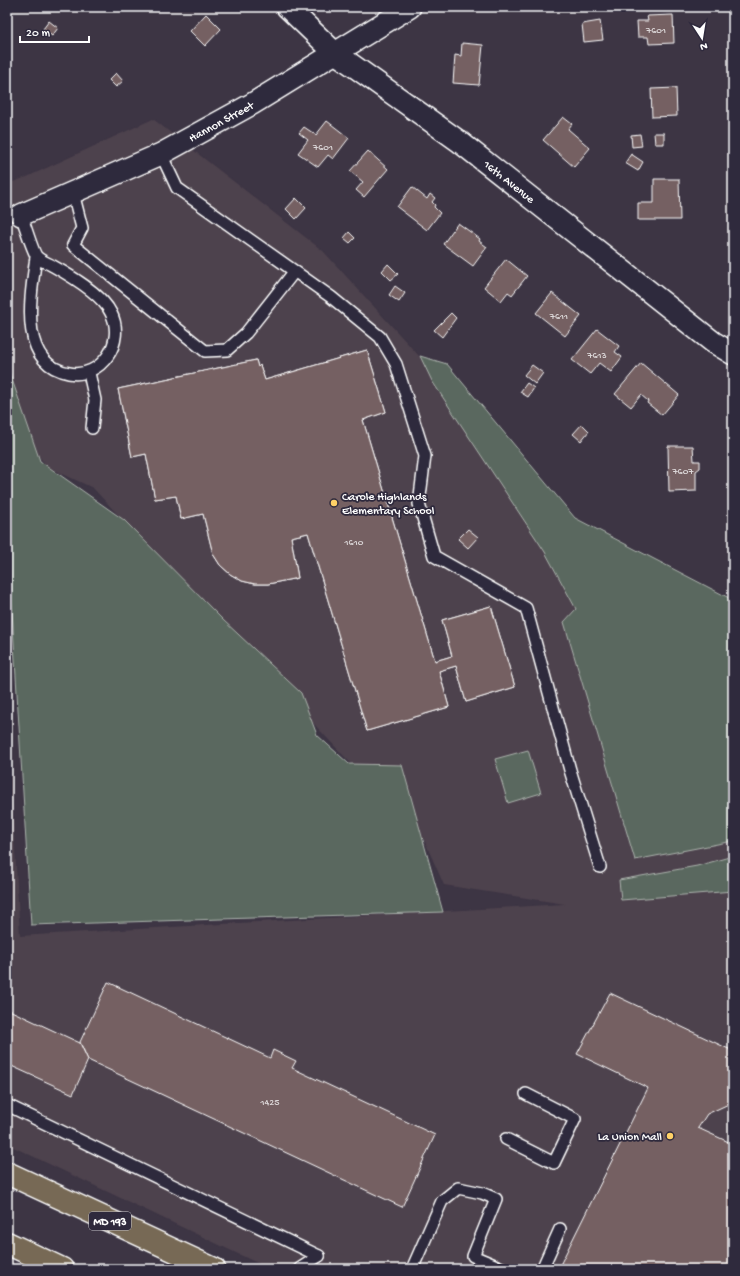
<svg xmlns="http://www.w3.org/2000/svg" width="740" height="1276" font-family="'Gochi Hand',sans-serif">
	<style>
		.built { fill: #4e424d }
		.green { fill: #5a685e; stroke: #acb4ae }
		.building { fill: #756062; stroke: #fff; fill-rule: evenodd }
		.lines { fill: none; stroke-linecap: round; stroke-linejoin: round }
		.service-casing { stroke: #fff; stroke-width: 14 }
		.minor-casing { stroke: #fff; stroke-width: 24 }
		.primary-casing { stroke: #fff; stroke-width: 25 }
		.service { stroke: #2f2a3d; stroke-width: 11 }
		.minor { stroke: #2f2a3d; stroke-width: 21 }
		.primary { stroke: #776954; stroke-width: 22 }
		.poi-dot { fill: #ffd166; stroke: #2f2a3d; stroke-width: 1.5 }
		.labels { text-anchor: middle; stroke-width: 3.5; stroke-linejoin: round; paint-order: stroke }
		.number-label { font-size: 10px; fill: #dcd7d8 }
		.shield { fill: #2f2a3d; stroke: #c1bfc5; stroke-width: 1 }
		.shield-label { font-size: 11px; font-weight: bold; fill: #fff }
		.street-label { font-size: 12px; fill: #fff; stroke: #2f2a3d }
		.poi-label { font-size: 12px; fill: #fff; stroke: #2f2a3d; text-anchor: start }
	</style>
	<rect width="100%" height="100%" fill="#3d3544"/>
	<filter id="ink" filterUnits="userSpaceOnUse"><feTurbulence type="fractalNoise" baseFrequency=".025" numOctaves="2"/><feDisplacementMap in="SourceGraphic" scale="8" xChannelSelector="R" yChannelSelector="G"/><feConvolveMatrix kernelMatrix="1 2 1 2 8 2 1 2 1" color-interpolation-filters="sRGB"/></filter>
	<g filter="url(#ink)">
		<polygon class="built" points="153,119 323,251 419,356 447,364 575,518 733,600 733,1269 270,1269 7,1144 7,713 20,936 565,904 444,885 399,783 358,771 93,488 48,467 27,443 7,409 7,184 27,177"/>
		<g class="green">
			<polygon points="420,356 447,364 575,518 733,600 733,841 635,860 564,622 576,609 545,552 432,381"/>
			<polygon points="7,365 40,461 124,520 223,620 301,693 317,735 349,764 402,765 443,912 31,925 7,527"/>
			<polygon points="528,750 541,793 508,803 495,759"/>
			<polygon points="733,856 733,891 621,900 619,880 697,866"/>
		</g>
		<g class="building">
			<polygon points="206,14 221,29 205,46 190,31"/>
			<polygon points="673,15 674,43 649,44 648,37 638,37 637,21 648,21 647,16"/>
			<polygon points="49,21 58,28 52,36 43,29"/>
			<polygon points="600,21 603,40 584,42 582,24"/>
			<polygon points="462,43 483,45 479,85 453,83 455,55 461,56"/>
			<polygon points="116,73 123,81 116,87 109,80"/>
			<polygon points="676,88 677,116 652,117 651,89"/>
			<polygon points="563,117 572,124 568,129 590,148 574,167 543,140"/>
			<polygon points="327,121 349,138 333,159 328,155 318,167 298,153 308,140 299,133 304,127 316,135"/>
			<polygon points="654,133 664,133 664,144 655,144"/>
			<polygon points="640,134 642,146 632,147 631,135"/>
			<polygon points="368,151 388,169 364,197 356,190 363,182 350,171"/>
			<polygon points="631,154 643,162 638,171 625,163"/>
			<polygon points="654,179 679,179 680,220 638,220 638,203 654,203"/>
			<polygon points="412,187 427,199 430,194 435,198 432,202 435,205 434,207 440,213 427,230 397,207"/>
			<polygon points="296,198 306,208 296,219 286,209"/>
			<polygon points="458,223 480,239 479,241 487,247 473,266 443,244"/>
			<polygon points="349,232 355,238 350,243 344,238"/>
			<polygon points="506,259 527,276 512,295 508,292 501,301 484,287"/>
			<polygon points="388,264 398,274 391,280 382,271"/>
			<polygon points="395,286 405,293 399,302 389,295"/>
			<polygon points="552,293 581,316 565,336 536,313"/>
			<polygon points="451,313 456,318 442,337 434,330"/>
			<polygon points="597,329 619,346 615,352 622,357 611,372 599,363 590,374 572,360"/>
			<path d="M367 350 386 412 363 420 435 661 452 656 442 620 491 606 515 687 466 702 456 666 439 671 449 707 367 731 308 533 291 537 298 578 268 584H255L242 581 230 574 220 565 213 554 203 514 181 519 176 496 155 499 146 454 132 457 118 389 256 360 258 367 260 365 265 380ZM287 465 304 523 288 525 277 467Z"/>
			<polygon points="367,350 386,412 363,420 435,661 452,656 442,620 491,606 515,687 466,702 456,666 439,671 449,707 367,731 308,533 291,537 298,578 268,584 255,584 242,581 230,574 220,565 213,554 203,514 181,519 176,496 155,499 146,454 132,457 118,389 256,360 258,367 260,365 265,380"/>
			<polygon points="641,363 679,395 662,415 647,403 648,401 641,395 631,407 615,394"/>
			<polygon points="532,365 543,373 535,384 524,375"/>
			<polygon points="527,383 534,388 528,397 520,392"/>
			<polygon points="582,424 589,431 581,441 573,434"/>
			<polygon points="668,446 693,446 694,461 700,461 700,468 696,471 696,491 669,492"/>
			<polygon points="468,529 478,537 468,548 458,539"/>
			<polygon points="108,982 270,1058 273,1050 296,1061 292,1068 435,1135 402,1207 88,1060 80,1042"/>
			<polygon points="610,993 733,1051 733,1102 707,1114 698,1128 733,1144 733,1269 558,1269 648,1088 577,1054"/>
			<polygon points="7,1009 80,1043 88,1060 73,1094 7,1064"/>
		</g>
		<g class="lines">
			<defs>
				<g id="service">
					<polyline points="161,154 177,188 331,297 380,337 396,364 425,456 419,504 434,556 526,608 570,770 600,867"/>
					<polyline points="73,193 82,228 73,245 205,351 227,350 246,333 294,272"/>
					<path d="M21 215C24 222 33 253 37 257 41 261 48 263 53 266 71 276 102 294 111 313 126 342 101 379 69 373 17 364 31 294 36 257"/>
					<polyline points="89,373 95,400 92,428"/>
					<polyline points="7,1105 319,1256"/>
					<polyline points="506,1139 554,1163 575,1119 526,1094"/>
					<polyline points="299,1269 319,1256"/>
					<polyline points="412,1269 442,1201 458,1188 482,1193 496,1199 473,1256 504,1269"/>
					<polyline points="542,1269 560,1229"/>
				</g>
				<g id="minor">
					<path id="s1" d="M287 7 334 52 460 142 713 342 733 354"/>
					<path id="s2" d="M21 215 161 154 252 104 410 7"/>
				</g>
				<g id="primary">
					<polyline points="7,1173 214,1269"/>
					<polyline points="7,1243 62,1269"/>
				</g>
			</defs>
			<use href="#service" class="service-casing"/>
			<use href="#minor" class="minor-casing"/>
			<use href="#primary" class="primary-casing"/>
			<use href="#service" class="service"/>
			<use href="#minor" class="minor"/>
			<use href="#primary" class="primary"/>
		</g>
	</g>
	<g class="poi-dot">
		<circle cx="334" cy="503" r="4"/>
		<circle cx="670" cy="1136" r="4"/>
	</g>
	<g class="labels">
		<g class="number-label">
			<text x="656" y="33">7601</text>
			<text x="323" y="150">7601</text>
			<text x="559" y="319">7611</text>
			<text x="597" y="358">7613</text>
			<text x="683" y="474">7607</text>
			<text x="354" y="545">1610</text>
			<text x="270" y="1105">1425</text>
		</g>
		<rect class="shield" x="89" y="1212" width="42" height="18" rx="3"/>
		<g class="shield-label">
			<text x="110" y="1225">MD 193</text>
		</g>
		<g class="street-label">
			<text dy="4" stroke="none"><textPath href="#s2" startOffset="221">Hannon Street</textPath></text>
			<text dy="4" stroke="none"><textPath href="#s1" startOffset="283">16th Avenue</textPath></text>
		</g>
		<g class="poi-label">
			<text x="342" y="500">Carole Highlands<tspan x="342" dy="14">Elementary School</tspan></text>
			<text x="662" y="1140" text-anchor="end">La Union Mall</text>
		</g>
	</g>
	<rect width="740" height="1276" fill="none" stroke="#2f2a3d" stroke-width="24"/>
	<rect x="12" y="12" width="716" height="1252" fill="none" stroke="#fff" stroke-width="1.5" filter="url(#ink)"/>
	<g transform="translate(702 38) rotate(168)" stroke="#2f2a3d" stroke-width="3" paint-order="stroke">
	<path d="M0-3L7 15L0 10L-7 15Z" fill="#ffffff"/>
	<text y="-6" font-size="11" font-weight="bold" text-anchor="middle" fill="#ffffff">N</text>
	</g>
	<path d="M20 36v6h69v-6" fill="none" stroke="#ffffff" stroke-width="2"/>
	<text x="26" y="36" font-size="12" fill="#ffffff" stroke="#2f2a3d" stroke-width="3" paint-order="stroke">20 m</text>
</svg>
